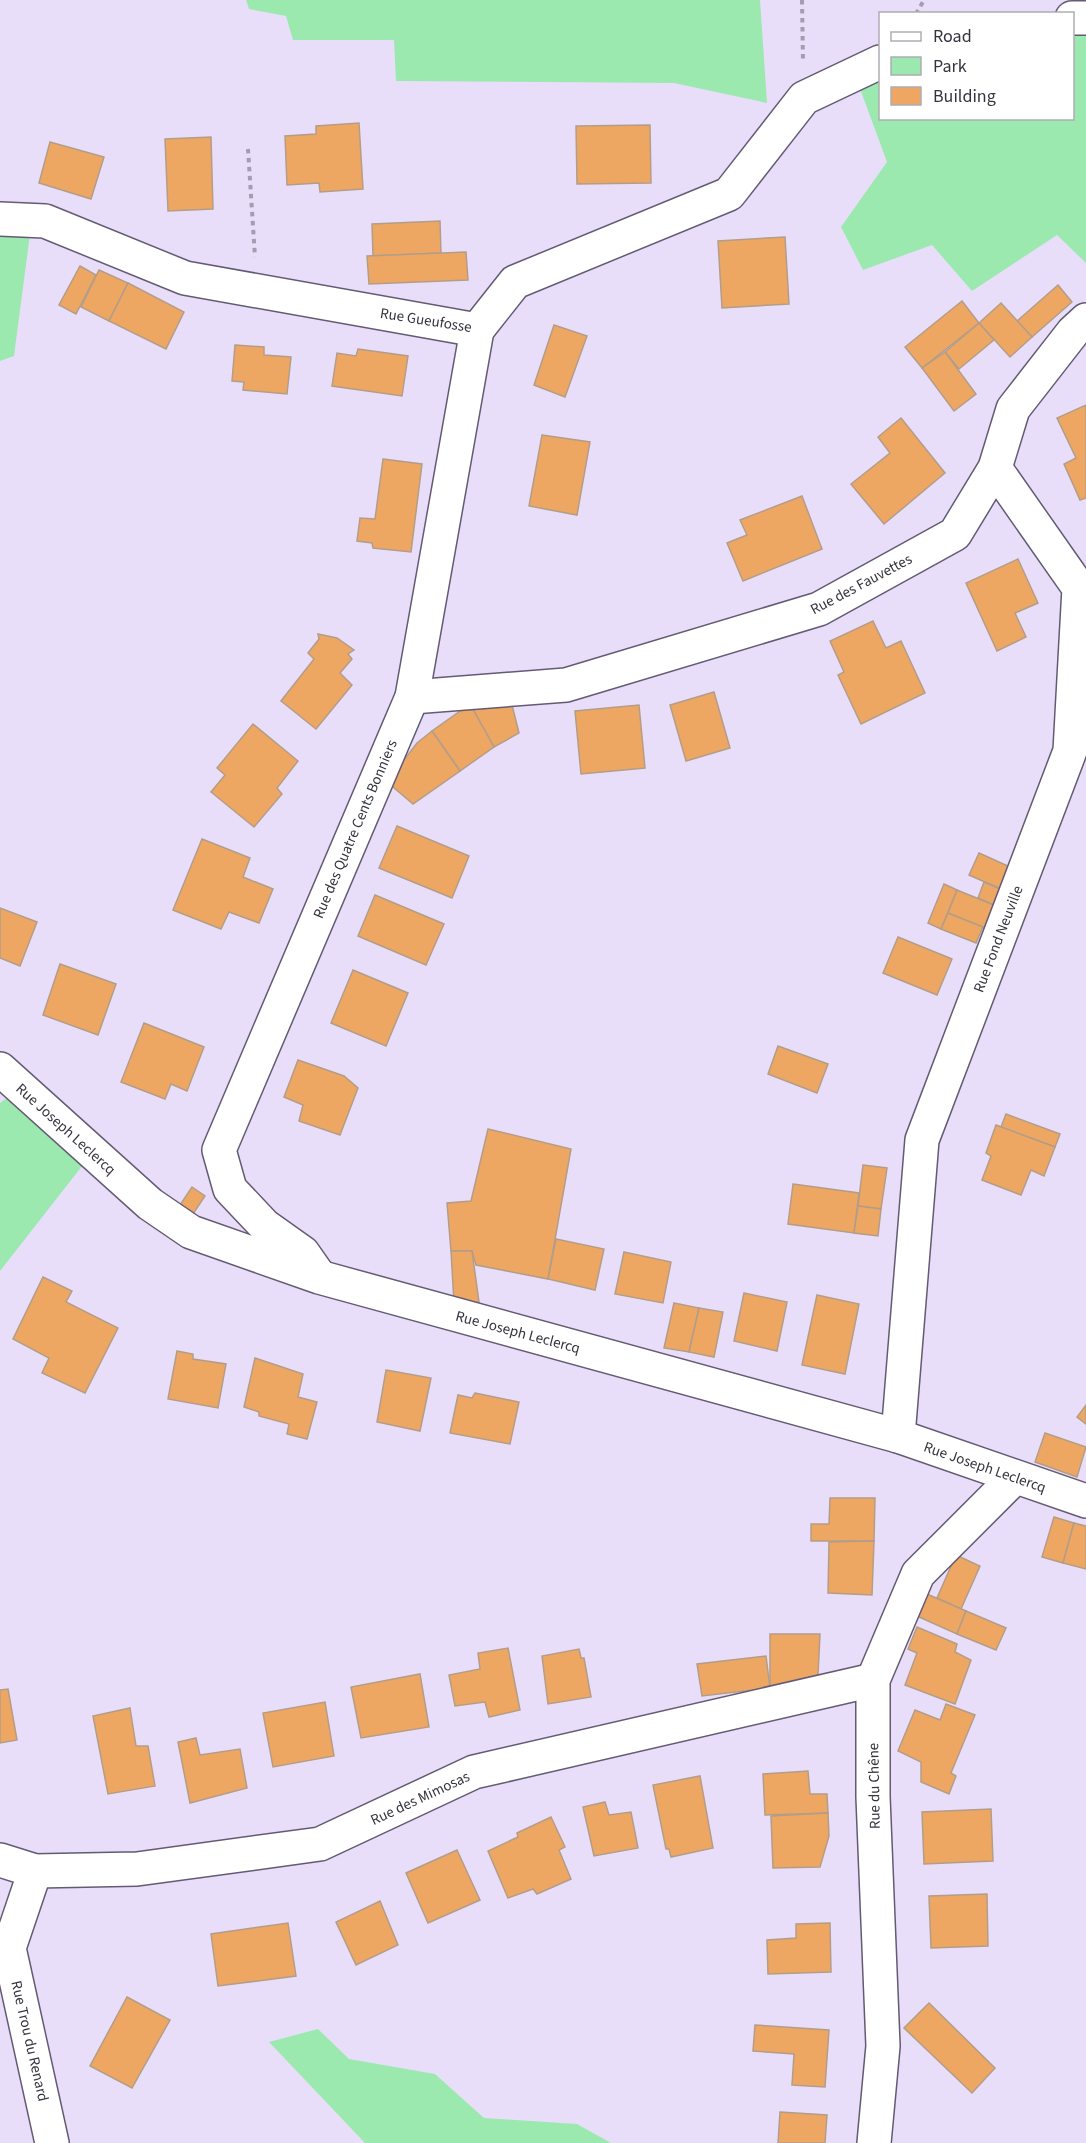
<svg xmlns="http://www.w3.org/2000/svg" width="1086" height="2143" font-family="'Source Sans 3',sans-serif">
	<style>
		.green { fill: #9be9af }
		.building { fill: #eda763; stroke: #b39d89; stroke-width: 1.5 }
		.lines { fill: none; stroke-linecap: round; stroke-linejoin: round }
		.minor-casing { stroke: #645a72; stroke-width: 36 }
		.path { stroke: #a59cb2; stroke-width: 4; stroke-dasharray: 4.5 4.5; stroke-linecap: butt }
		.minor { stroke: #fff; stroke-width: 33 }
		.labels { text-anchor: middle; stroke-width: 6; stroke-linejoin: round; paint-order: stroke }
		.street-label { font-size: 15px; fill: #37333e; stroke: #fff }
	</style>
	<rect width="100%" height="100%" fill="#e9defa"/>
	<g class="green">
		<polygon points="246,0 760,0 767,103 674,83 396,81 394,40 293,40 286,16 249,9"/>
		<polygon points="1086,28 1086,263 1057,235 972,291 932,245 863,270 841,227 887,162 859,86 880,80 880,118 1072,118 1073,29"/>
		<polygon points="0,232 30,234 14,356 0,361"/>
		<polygon points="15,1092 86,1161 0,1271 0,1103"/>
		<polygon points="318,2029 349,2059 435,2074 484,2118 577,2124 611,2143 365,2143 269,2042"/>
	</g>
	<g class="building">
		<polygon points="359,123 363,189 320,192 319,183 287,185 285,136 316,134 316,126"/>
		<polygon points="650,125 651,183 577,184 576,126"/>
		<polygon points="211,137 213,209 168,211 165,139"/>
		<polygon points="50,142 104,157 91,199 39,183"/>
		<polygon points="440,221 441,253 373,256 372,224"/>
		<polygon points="785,237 789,304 722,308 718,241"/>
		<polygon points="466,252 468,280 369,284 367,256"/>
		<polygon points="80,266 96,275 76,314 59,305"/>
		<polygon points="99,270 128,283 109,321 81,307"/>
		<polygon points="128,283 184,312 166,349 109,321"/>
		<polygon points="1058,285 1072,302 1032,337 1017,321"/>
		<polygon points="962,301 979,323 922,368 905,347"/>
		<polygon points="1001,303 1032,337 1010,357 979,323"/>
		<polygon points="979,323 994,340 959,369 945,352"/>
		<polygon points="554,325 587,336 565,397 534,385"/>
		<polygon points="235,345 264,347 264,355 291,357 287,394 243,390 244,382 232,381"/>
		<polygon points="358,349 408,356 402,396 332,386 337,353 356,356"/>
		<polygon points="945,352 976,394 954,411 922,368"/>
		<polygon points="1086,405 1086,498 1080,500 1064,464 1076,458 1057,418"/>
		<polygon points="901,418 945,473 884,524 851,484 890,453 878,437"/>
		<polygon points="542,435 590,442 577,515 529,506"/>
		<polygon points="383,459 422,464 411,552 373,548 372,543 357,541 360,518 375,519"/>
		<polygon points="802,496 822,549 743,581 727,543 747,535 740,520"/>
		<polygon points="1018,559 1038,603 1015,613 1026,637 997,651 966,583"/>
		<polygon points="873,621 886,648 901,641 925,693 861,724 838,675 844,672 830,641"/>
		<polygon points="318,634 337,638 354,650 348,654 352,659 340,673 352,685 316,729 281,701 314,659 308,653 319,639"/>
		<polygon points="714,692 730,748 686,761 670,705"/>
		<polygon points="511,701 519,733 494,747 470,704"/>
		<polygon points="470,704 494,747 460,771 432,731"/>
		<polygon points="639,705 645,768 581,774 575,711"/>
		<polygon points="253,724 298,761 277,788 282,794 254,827 211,792 225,775 217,768"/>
		<polygon points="432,731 460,771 413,804 387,782 417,743"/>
		<polygon points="397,826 469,856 452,898 379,868"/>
		<polygon points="202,839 250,858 243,877 273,889 259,923 229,912 221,929 173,910"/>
		<polygon points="979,853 1010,867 1001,889 969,875"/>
		<polygon points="984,882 1007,892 1001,908 978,898"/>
		<polygon points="944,884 957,890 941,929 928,923"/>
		<polygon points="957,890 1001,908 991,931 948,913"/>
		<polygon points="375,895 444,924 426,965 358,936"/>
		<polygon points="0,908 37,922 20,966 0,958"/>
		<polygon points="948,913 983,927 976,943 941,929"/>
		<polygon points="898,937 952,959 937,995 883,973"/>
		<polygon points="60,964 116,984 98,1035 43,1015"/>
		<polygon points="353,970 408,993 386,1046 331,1023"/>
		<polygon points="144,1023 204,1047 187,1091 171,1084 165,1099 121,1082"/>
		<polygon points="778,1046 828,1064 817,1093 768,1074"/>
		<polygon points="298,1060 344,1076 358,1088 340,1135 299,1121 303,1105 284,1097"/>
		<polygon points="1006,1114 1060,1134 1055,1147 1001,1127"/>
		<polygon points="996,1125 1055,1147 1044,1176 1031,1170 1021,1195 982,1180 991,1156 986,1153"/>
		<polygon points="488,1129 571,1149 548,1279 476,1265 472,1251 451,1251 447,1203 471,1201"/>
		<polygon points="863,1165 887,1168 881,1209 858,1206"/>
		<polygon points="793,1184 859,1193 854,1233 788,1224"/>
		<polygon points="192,1187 205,1196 193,1214 180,1205"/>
		<polygon points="858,1206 881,1209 878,1236 854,1233"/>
		<polygon points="556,1239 604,1249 595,1290 548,1279"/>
		<polygon points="451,1251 472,1251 479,1302 454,1303"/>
		<polygon points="624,1252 671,1262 663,1303 615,1294"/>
		<polygon points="43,1277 72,1291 66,1302 118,1328 85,1393 42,1373 49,1358 13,1339"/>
		<polygon points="744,1293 787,1302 777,1351 734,1341"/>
		<polygon points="817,1295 859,1304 845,1374 802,1365"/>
		<polygon points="674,1303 699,1308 689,1352 664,1348"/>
		<polygon points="699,1308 723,1312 714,1357 689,1352"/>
		<polygon points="177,1351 193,1354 193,1359 226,1364 218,1408 168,1399"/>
		<polygon points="255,1358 303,1374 298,1397 317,1402 307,1439 287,1434 289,1424 259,1416 259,1412 244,1407"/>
		<polygon points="386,1370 431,1378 420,1431 377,1422"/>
		<polygon points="475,1393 519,1402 510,1444 450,1433 458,1395 472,1398"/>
		<polygon points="1086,1405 1086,1424 1077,1417"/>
		<polygon points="1045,1433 1086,1447 1077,1477 1035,1462"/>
		<polygon points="830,1498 875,1498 874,1541 811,1541 811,1524 829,1524"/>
		<polygon points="1054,1517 1074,1523 1063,1563 1042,1557"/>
		<polygon points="1074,1523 1086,1526 1086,1569 1063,1563"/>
		<polygon points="874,1541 872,1595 828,1593 829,1542"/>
		<polygon points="956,1555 980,1566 961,1609 937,1598"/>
		<polygon points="927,1594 966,1611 957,1634 917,1616"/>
		<polygon points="966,1611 1006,1628 996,1650 957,1634"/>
		<polygon points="917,1627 957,1644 955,1652 971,1660 955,1704 905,1685 917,1653 908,1649"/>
		<polygon points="770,1634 820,1634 818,1675 770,1688"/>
		<polygon points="508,1648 520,1710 489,1717 485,1702 455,1706 449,1675 480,1669 478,1653"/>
		<polygon points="579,1649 581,1658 584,1658 591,1697 548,1704 542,1656"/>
		<polygon points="766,1656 770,1688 702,1696 697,1664"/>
		<polygon points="420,1674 429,1727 361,1738 351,1687"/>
		<polygon points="8,1689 17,1740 0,1743 0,1690"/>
		<polygon points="325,1702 334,1756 273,1767 263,1713"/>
		<polygon points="946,1704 975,1715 951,1773 956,1776 949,1794 921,1782 921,1762 898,1751 915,1710 940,1720"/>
		<polygon points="130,1708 136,1746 148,1746 155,1786 108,1794 93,1716"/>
		<polygon points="196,1738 200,1755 240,1749 247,1788 190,1803 178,1742"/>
		<polygon points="808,1771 810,1794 827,1794 828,1813 765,1815 763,1774"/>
		<polygon points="700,1776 713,1848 671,1857 669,1849 666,1849 653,1785"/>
		<polygon points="605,1802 609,1815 631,1812 638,1848 594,1856 583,1807"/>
		<polygon points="991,1809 993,1861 924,1864 922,1812"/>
		<polygon points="828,1813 829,1836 820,1867 773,1868 771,1816"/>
		<polygon points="551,1817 565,1847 559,1850 571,1879 537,1894 533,1889 508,1898 488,1851 518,1837 517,1833"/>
		<polygon points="457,1850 480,1900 428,1923 406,1873"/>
		<polygon points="987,1894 988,1946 931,1948 929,1896"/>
		<polygon points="380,1901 398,1945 356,1965 336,1922"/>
		<polygon points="288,1923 296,1976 218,1986 211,1934"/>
		<polygon points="830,1923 831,1972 768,1974 767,1940 796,1938 796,1924"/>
		<polygon points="127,1997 170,2020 132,2088 90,2066"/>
		<polygon points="929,2003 995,2068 972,2093 904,2028"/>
		<polygon points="755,2025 829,2030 825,2087 792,2085 794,2054 753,2051"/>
		<polygon points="780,2112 827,2115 825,2143 778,2143"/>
	</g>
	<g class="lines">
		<defs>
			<g id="minor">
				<polyline points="1072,18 1086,18"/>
				<polyline points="0,219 45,221 185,278 477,330 515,282 729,194 804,98 880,62"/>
				<polyline points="412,697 566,685 819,609 955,534 995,468 1013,409 1073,332 1086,320"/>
				<polyline points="0,1069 150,1204 191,1232 319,1277 898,1436 1086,1501"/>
				<polyline points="317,1273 303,1253 265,1226 230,1189 219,1150 412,697 477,330"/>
				<polyline points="898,1436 922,1140 1070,751 1079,588 995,468"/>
				<polyline points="0,1860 35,1871 137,1869 320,1844 474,1772 873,1680"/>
				<polyline points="35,1871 9,1948 52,2143"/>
				<polyline points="874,2143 883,2046 873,1797 873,1680 918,1574 1014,1478"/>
			</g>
		</defs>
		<use href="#minor" class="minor-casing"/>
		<g class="path">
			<polyline points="802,0 803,61"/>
			<polyline points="916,14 924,0"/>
			<polyline points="248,149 255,257"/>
		</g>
		<use href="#minor" class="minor"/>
	</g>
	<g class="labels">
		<g class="street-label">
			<text transform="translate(426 320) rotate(9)" y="5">Rue Gueufosse</text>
			<text transform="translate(861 584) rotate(-28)" y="5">Rue des Fauvettes</text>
			<text transform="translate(355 829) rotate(-67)" y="5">Rue des Quatre Cents Bonniers</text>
			<text transform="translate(998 939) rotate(-69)" y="5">Rue Fond Neuville</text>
			<text transform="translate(66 1129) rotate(42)" y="5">Rue Joseph Leclercq</text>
			<text transform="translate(518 1332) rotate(15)" y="5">Rue Joseph Leclercq</text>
			<text transform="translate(985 1467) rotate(19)" y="5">Rue Joseph Leclercq</text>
			<text transform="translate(874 1786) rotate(-91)" y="5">Rue du Chêne</text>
			<text transform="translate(420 1798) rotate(-25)" y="5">Rue des Mimosas</text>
			<text transform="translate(30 2041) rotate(77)" y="5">Rue Trou du Renard</text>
		</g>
	</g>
	<rect x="879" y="12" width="195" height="108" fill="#ffffff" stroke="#afadb2" stroke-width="1.5"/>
	<rect x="891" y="32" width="30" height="9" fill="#ffffff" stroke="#afadb2" stroke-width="1.5"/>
	<text x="933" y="42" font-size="18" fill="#37333e">Road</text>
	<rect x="891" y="57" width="30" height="18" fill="#9be9af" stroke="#afadb2" stroke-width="1.5"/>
	<text x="933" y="72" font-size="18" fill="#37333e">Park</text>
	<rect x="891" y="87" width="30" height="18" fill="#eda763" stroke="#afadb2" stroke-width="1.5"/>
	<text x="933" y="102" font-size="18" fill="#37333e">Building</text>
</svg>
